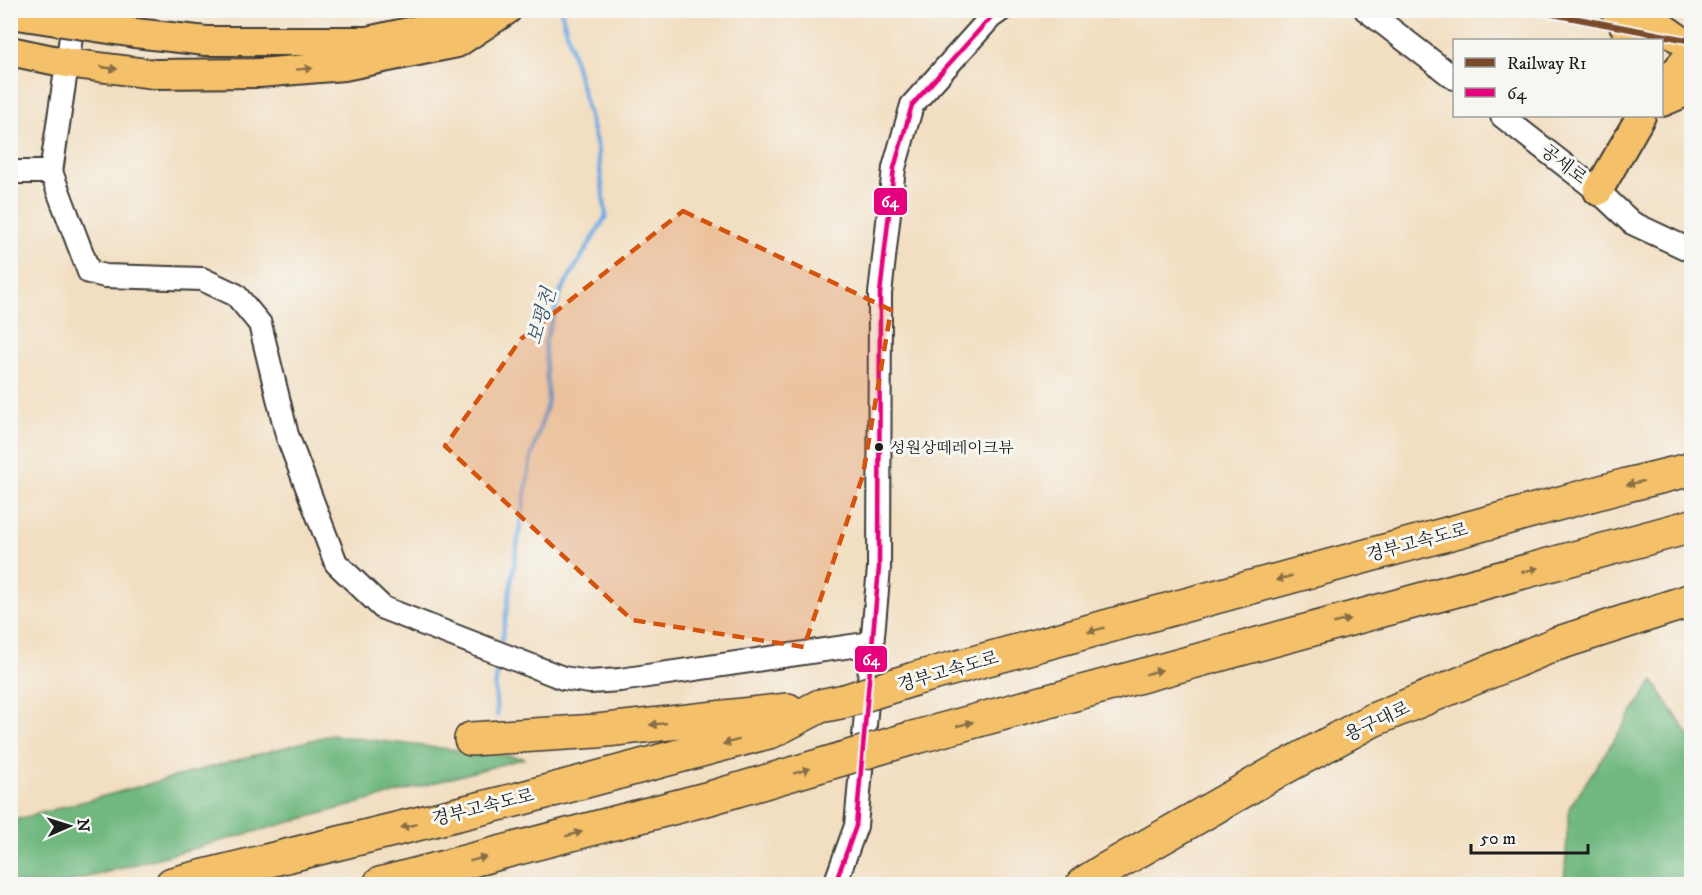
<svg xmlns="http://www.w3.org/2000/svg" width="1702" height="895" font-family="'IM FELL DW Pica','Noto Serif KR',serif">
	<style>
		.forest { fill: #70b87f; stroke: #466a4e; stroke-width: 1.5 }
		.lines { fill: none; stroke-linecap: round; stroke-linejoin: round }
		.stream { stroke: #72abe2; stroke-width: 4.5 }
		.minor-casing { stroke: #3c3935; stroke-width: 26 }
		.major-casing { stroke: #3c3935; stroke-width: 32 }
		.highway-casing { stroke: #3c3935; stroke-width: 36 }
		.minor { stroke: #fff; stroke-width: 22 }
		.major { stroke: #f4c16b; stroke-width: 28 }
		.highway { stroke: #f4c16b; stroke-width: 33 }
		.major-bridge-casing { stroke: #3c3935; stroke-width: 32; stroke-linecap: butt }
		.highway-bridge-casing { stroke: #3c3935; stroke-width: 36; stroke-linecap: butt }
		.major-bridge { stroke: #f4c16b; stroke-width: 28 }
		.highway-bridge { stroke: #f4c16b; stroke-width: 33 }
		.bus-1-casing { stroke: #f6f6f2; stroke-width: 9 }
		.bus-1 { stroke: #e5007d; stroke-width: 4.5 }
		.rail-1-casing { stroke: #f6f6f2; stroke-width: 10 }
		.rail-1 { stroke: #7a4b2a; stroke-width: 6 }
		.oneway { fill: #886e44 }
		.marked { fill: #d4530e; fill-opacity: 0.2; stroke: #d4530e; stroke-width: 4.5; stroke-dasharray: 12 8; stroke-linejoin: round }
		.bus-dot { fill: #1c1c1c; stroke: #f6f6f2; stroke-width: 2 }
		.labels { text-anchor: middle; stroke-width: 6; stroke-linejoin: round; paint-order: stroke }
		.bus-label { font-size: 16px; fill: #1c1c1c; stroke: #f6f6f2; text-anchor: start }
		.street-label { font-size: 18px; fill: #1c1c1c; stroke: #f6f6f2 }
		.water-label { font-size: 20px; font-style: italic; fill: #3e556b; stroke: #f6f6f2 }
		.line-badge { stroke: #f6f6f2; stroke-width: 2 }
		.badge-label { font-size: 16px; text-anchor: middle; font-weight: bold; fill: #fff }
	</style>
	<rect width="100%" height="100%" fill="#f6f6f2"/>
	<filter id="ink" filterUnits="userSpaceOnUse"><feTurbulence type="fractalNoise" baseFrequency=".0167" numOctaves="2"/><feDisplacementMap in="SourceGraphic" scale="12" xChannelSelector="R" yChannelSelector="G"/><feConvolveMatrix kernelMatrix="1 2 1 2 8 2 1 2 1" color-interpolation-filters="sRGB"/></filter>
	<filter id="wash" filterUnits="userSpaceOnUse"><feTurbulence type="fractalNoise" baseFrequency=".008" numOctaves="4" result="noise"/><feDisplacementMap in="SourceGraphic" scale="24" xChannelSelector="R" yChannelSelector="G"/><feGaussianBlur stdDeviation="1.35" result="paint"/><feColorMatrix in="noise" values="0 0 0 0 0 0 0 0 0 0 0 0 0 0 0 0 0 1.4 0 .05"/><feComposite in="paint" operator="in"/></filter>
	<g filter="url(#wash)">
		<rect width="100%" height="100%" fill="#f2dec0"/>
		<g class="forest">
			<polygon points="1653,681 1691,739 1691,884 1564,884 1569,808"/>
			<polygon points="330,735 525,758 63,884 11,884 11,821"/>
		</g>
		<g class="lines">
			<g class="stream">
				<polyline points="502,640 531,458 548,401 545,343 561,291 606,216 597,146 561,10"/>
				<polyline points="497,715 495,688 498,667"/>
			</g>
		</g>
	</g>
	<g filter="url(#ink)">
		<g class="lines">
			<defs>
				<g id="minor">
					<polyline points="1366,10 1454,78"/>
					<polyline points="1502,116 1598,191 1632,223 1692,251"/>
					<polyline points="10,172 51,172 89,272 105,276 202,279 236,295 260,324 287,435 336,563 383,608 563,678 590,682 620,680 872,643"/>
					<polyline points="51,172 75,10"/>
					<polyline points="835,884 856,826 879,568 880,294 894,168 912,105 991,17 1001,10"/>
				</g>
				<g id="major">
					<polyline points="1615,10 1633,40"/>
					<polyline points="1638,10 1692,48"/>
					<polyline points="135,33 206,41 368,41 455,22 488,12"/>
					<polyline points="10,51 67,63 154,74 259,73 344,66 457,43 507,10"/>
					<polyline points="1662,88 1692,52"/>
					<polyline points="1662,102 1688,91 1692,92"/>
					<polyline points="1598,191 1641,116"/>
				</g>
				<g id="highway">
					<polyline points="914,679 1627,485 1692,469"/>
					<polyline points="471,739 597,731 788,710"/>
					<polyline points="909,739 1692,526"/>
					<polyline points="172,884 519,799 772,731 820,706 845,701"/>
					<polyline points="380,884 710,798 842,759"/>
					<polyline points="1083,884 1105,870 1274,773 1373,720 1556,644 1692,600"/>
				</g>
			</defs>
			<use href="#minor" class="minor-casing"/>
			<use href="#major" class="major-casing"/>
			<use href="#highway" class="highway-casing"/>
			<use href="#minor" class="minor"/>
			<use href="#major" class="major"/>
			<use href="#highway" class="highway"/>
			<defs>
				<polyline id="major-bridge" points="11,14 135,33"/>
				<g id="highway-bridge">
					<polyline points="845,701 914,679"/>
					<polyline points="842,759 909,739"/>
				</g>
			</defs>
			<use href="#major-bridge" class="major-bridge-casing"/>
			<use href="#highway-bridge" class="highway-bridge-casing"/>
			<use href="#major-bridge" class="major-bridge"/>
			<use href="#highway-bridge" class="highway-bridge"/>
			<defs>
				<polyline id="bus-1" points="835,884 856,826 879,568 880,294 894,168 912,105 991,17 1001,10"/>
			</defs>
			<use href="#bus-1" class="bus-1-casing"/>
			<use href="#bus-1" class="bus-1"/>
			<defs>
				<polyline id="rail-1" points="1532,10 1692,41"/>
			</defs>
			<use href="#rail-1" class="rail-1-casing"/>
			<use href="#rail-1" class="rail-1"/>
		</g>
		<defs><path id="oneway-solid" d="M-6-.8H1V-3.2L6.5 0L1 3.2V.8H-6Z" transform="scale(1.5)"/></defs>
		<g class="oneway">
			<use href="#oneway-solid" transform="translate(109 68) rotate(8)"/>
			<use href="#oneway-solid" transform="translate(304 69) rotate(-4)"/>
			<use href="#oneway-solid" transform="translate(1635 483) rotate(166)"/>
			<use href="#oneway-solid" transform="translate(1530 570) rotate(-15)"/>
			<use href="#oneway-solid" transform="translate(1284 578) rotate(165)"/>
			<use href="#oneway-solid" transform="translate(1342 621) rotate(-15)"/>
			<use href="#oneway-solid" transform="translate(1096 630) rotate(165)"/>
			<use href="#oneway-solid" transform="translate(1154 672) rotate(-15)"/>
			<use href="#oneway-solid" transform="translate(658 724) rotate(174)"/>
			<use href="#oneway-solid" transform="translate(965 724) rotate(-15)"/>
			<use href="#oneway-solid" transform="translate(731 742) rotate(165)"/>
			<use href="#oneway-solid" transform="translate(802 771) rotate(-17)"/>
			<use href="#oneway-solid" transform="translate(409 826) rotate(166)"/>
			<use href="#oneway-solid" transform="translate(574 834) rotate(-15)"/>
			<use href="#oneway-solid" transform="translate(478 859) rotate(-15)"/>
		</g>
	</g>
	<path class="marked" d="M683 211 891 310 863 475 804 647 632 620 445 446 521 339Z"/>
	<circle class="bus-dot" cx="879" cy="447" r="5"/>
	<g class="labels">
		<g class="bus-label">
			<text x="890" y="453">성원상떼레이크뷰</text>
		</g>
		<g class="street-label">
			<text transform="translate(1564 164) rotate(38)" y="6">공세로</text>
			<text transform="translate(1417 542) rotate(-15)" y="6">경부고속도로</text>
			<text transform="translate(948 671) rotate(-16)" y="6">경부고속도로</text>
			<text transform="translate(1377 721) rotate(-25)" y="6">용구대로</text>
			<text transform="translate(483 807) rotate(-14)" y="6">경부고속도로</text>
		</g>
		<g class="water-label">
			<text transform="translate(541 316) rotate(-74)" y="7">보평천</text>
		</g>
	</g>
	<g class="line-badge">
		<rect x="873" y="187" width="35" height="29" rx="6" fill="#e5007d"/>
		<rect x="854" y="645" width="34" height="28" rx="6" fill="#e5007d"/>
	</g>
	<g class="badge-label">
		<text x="890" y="207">64</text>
		<text x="871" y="665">64</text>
	</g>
	<rect width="1702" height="895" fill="none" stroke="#f6f6f2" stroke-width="36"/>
	<rect x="1453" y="39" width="210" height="78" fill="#f6f6f2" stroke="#9f9f9c" stroke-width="1.5"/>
	<rect x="1465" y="58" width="30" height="9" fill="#7a4b2a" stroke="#9f9f9c" stroke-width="1.5"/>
	<text x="1507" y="69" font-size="18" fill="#1c1c1c">Railway R1</text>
	<rect x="1465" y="88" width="30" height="9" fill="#e5007d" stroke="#9f9f9c" stroke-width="1.5"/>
	<text x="1507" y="99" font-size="18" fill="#1c1c1c">64</text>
	<g transform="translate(69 826) rotate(87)" stroke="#f6f6f2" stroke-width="4.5" paint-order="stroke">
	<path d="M0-4.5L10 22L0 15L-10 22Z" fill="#1c1c1c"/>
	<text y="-9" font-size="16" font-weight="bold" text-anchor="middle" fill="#1c1c1c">N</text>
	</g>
	<path d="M1471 844v9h117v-9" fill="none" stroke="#1c1c1c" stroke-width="3"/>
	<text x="1480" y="844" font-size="18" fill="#1c1c1c" stroke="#f6f6f2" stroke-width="4.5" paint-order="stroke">50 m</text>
</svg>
